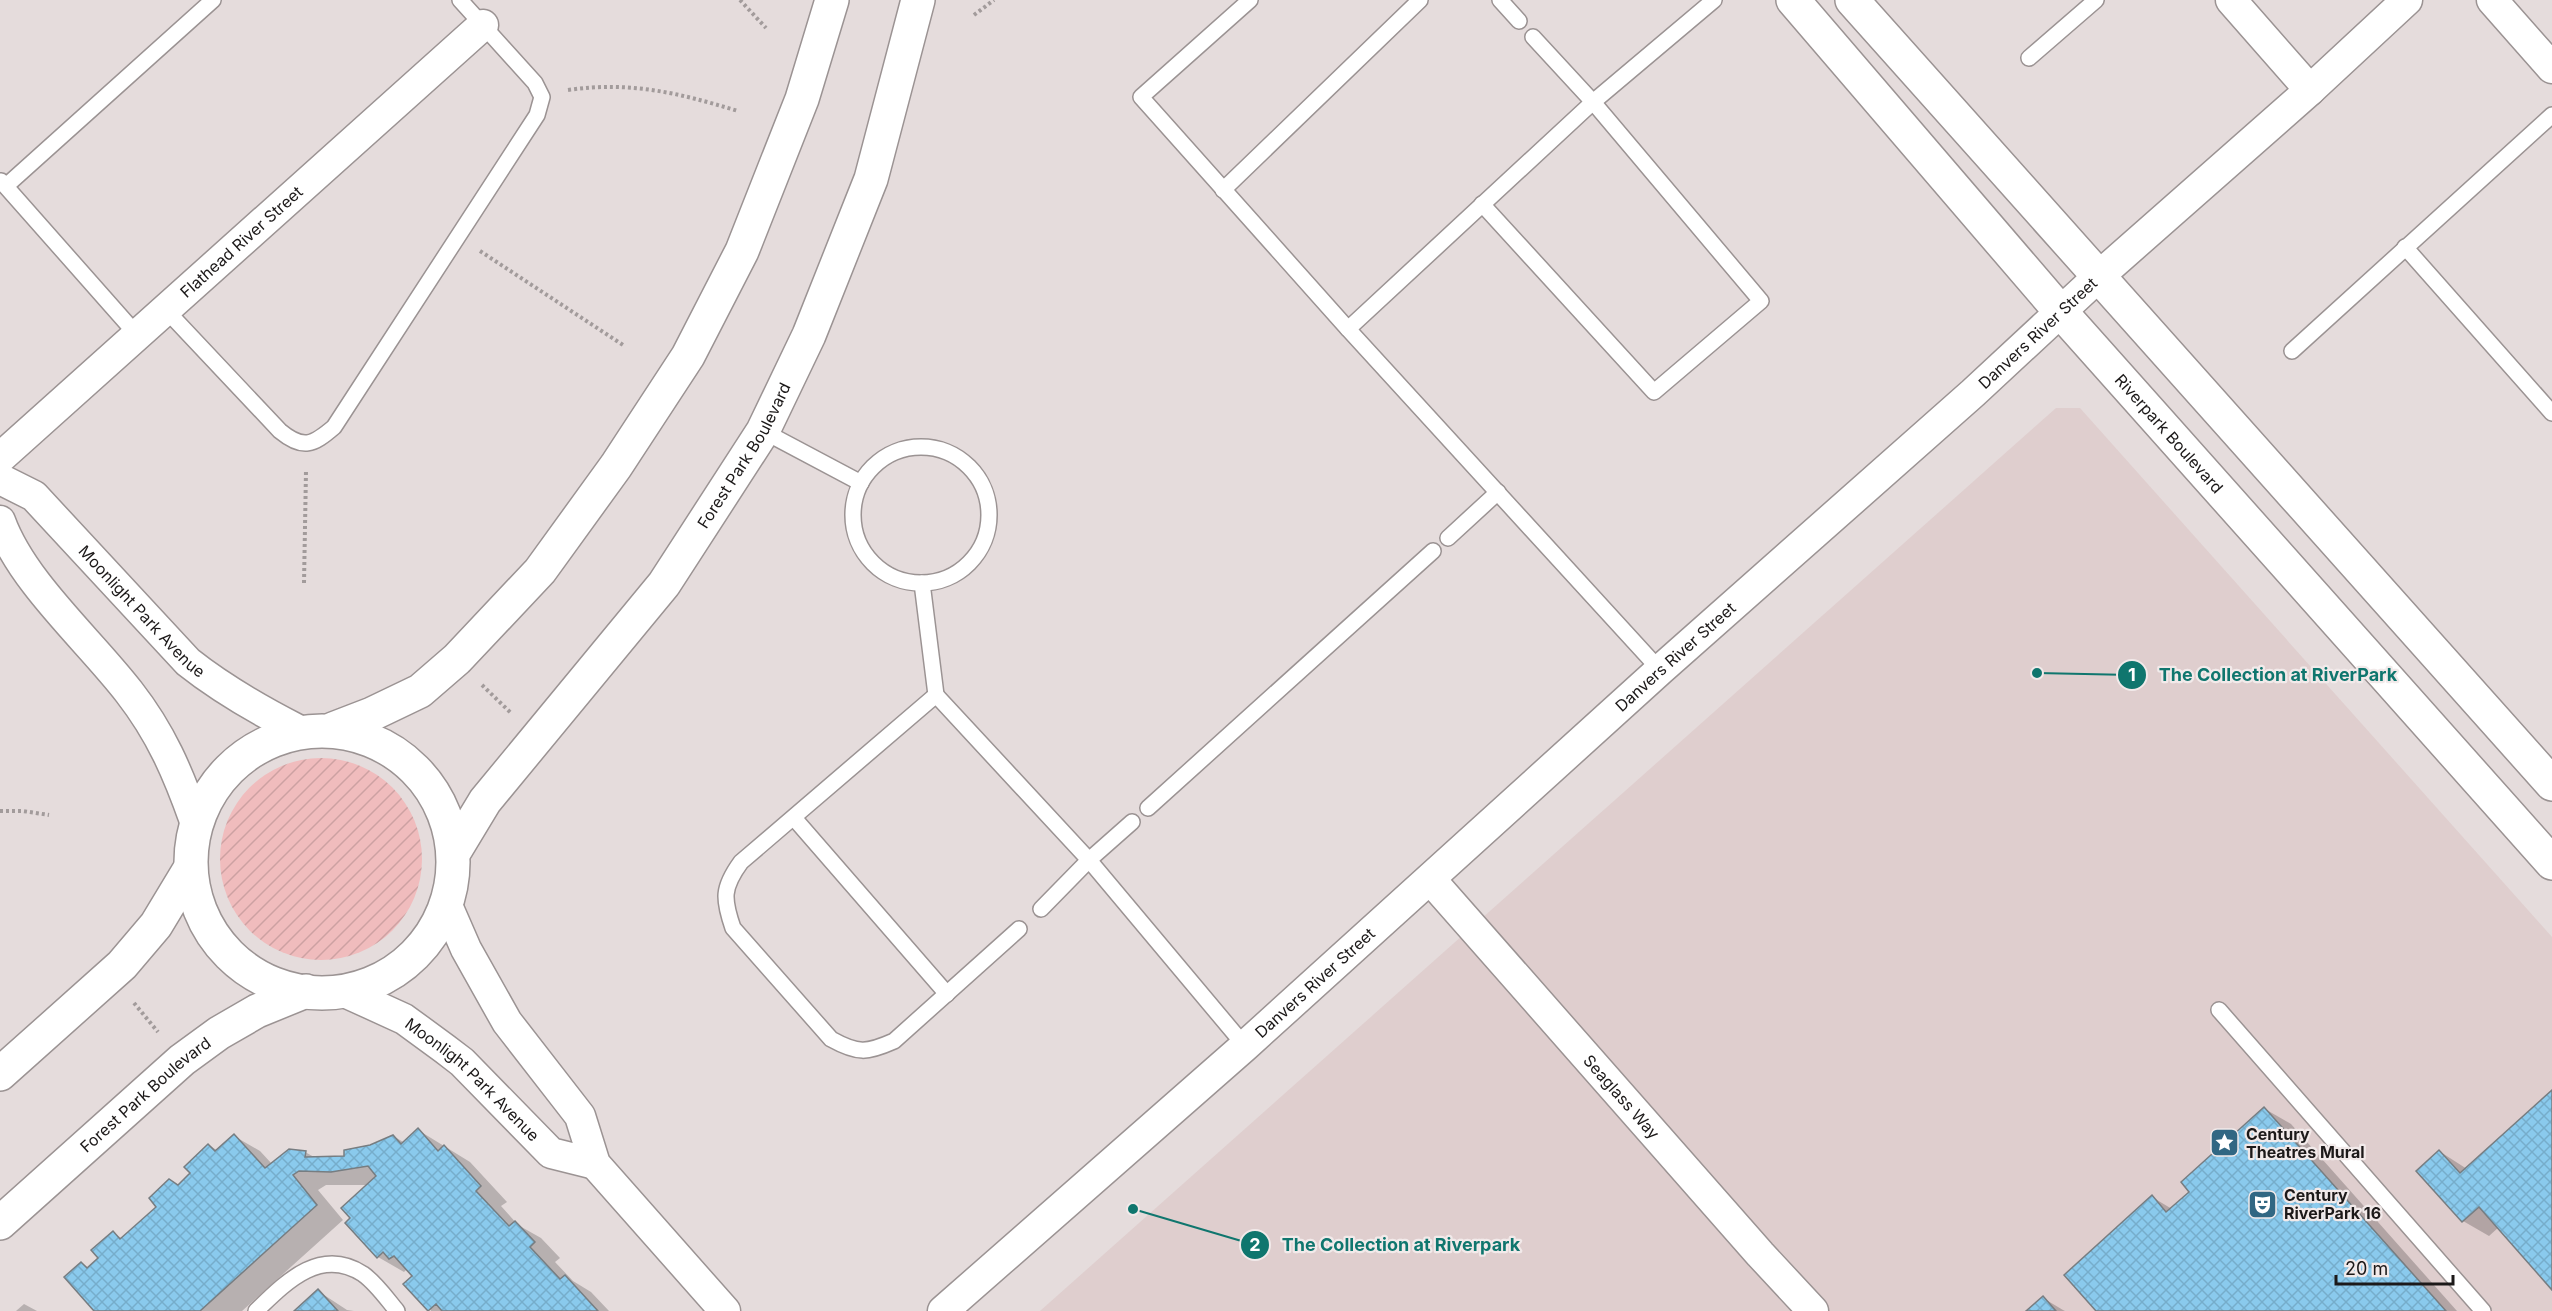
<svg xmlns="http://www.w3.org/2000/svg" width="2552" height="1311" font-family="Inter,sans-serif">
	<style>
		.built { fill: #dfcece }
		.garden { fill: url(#garden-furrows) }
		.shadow { fill: #0003 }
		.building { fill: url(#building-cross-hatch); stroke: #777d81; stroke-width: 1.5 }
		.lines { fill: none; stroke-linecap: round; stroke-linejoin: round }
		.service-casing { stroke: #9b9393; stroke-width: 18 }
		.minor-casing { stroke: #9b9393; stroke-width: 33 }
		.tertiary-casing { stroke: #9b9393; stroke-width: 36 }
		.path { stroke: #a29b9b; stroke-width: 4; stroke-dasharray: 3 3; stroke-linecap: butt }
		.service { stroke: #fff; stroke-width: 15 }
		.minor { stroke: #fff; stroke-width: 30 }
		.tertiary { stroke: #fff; stroke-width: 33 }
		.labels { text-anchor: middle; stroke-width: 4.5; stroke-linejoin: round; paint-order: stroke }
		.street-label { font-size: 16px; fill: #1c1919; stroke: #f2eaea }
		.poi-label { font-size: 16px; font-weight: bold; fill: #1c1919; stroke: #f2eaea; text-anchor: start }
		.leader { fill: none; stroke: #0f766e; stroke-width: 2 }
		.callout-dot { fill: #0f766e; stroke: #f2eaea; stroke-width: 2 }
		.mark-label { font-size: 18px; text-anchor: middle; font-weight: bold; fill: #fff }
		.callout-label { font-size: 18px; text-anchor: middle; font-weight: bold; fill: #0f766e; stroke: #f2eaea; stroke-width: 4.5; stroke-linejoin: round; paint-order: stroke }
	</style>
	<defs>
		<pattern id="garden-furrows" width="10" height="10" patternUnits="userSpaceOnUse" patternTransform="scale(1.5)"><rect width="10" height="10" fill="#f0bcbd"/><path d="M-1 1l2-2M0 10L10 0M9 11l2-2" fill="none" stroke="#cda1a2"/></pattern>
		<pattern id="building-cross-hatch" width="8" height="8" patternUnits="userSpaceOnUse" patternTransform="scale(1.5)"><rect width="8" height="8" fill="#8acaed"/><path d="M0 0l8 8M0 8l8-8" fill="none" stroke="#76adcb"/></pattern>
	</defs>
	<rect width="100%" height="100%" fill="#e5dcdc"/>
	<polygon class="built" points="2056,408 2080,408 2552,937 2552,1311 1040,1311"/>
	<circle class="garden" cx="321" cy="859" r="101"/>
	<g class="shadow">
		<polygon points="2552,1093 2552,1287 2499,1227 2489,1236 2463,1221 2439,1151 2467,1169"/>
		<polygon points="2265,1109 2291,1124 2457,1311 2098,1311 2152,1197 2172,1209 2191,1192"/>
		<polygon points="418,1130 470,1162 507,1202 501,1206 518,1225 541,1238 560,1258 555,1262 573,1281 591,1292 609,1311 431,1311 414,1276 407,1269 404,1272 378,1257 369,1185 326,1185 318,1190 343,1220 242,1311 96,1311 82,1263 89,1268 100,1258 113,1233 123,1239 193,1173 209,1145 218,1151 234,1136 260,1151 272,1164 305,1152 316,1158 346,1158 393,1136 405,1143"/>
		<polygon points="318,1291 347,1310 354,1311 296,1311"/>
		<polygon points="2043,1298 2063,1310 2065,1311 2029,1311"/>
		<polygon points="24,1304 37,1311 16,1311"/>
	</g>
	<g class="building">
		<polygon points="2552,1090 2552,1290 2479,1207 2462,1222 2416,1171 2439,1150 2460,1173"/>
		<polygon points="2264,1107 2446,1311 2096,1311 2064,1275 2152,1195 2166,1212 2189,1192 2181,1182"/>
		<polygon points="418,1128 438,1151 444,1145 481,1186 476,1191 509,1226 515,1221 535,1242 530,1247 560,1279 565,1275 598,1311 442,1311 436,1304 428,1311 403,1284 412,1276 394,1256 389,1259 383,1252 377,1258 345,1223 350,1218 341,1208 376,1176 368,1166 331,1172 299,1171 293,1175 317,1205 200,1311 94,1311 64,1277 81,1262 87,1268 98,1258 91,1250 113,1231 120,1239 156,1207 149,1198 169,1179 178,1185 190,1173 184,1167 208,1144 215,1151 234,1134 265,1168 289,1149 306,1151 305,1157 344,1156 344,1150 370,1145 393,1135 401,1144"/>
		<polygon points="318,1289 338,1311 294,1311"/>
		<polygon points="2043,1296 2056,1311 2026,1311"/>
	</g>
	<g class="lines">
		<defs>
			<g id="service">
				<polyline points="1250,0 1141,97 1348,329"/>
				<polyline points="1500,0 1519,21"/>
				<polyline points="2029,58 2096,0"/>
				<polyline points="1,181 138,336"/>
				<polyline points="6,186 213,0"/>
				<polyline points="1223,190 1420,0"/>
				<polyline points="1482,204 1654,392 1761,301 1593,102 1533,37"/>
				<polyline points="2405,247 2552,413"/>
				<path d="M166 310 280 431C303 450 313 445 334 427L537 115 542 97 535 83 460 0"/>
				<polyline points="2292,351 2552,115"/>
				<polyline points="763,431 861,483"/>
				<circle cx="921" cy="515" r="68"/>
				<polyline points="1448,538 1498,492"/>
				<polyline points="922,583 936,695"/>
				<polyline points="1660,670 1348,329 1593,102 1714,0"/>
				<polyline points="1148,808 1433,551"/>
				<polyline points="794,818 947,994"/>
				<polyline points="1132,822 1089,860 1245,1046"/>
				<path d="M1019 929 894 1041C867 1053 858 1054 831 1039L733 928C723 899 722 888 741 862L936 695 1089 860 1041 909"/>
				<polyline points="2219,1010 2483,1311"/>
				<path d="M256 1311C285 1283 320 1246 363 1274 376 1283 387 1299 397 1311"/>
			</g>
			<g id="minor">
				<polyline points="2231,0 2310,90"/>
				<polyline points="2492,0 2552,68"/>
				<path id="s1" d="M0 458 483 25"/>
				<path id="s2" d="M0 479 34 496 188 662C222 689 257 709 296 729"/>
				<path d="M0 521C22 582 89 640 129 692 161 733 178 773 195 821"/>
				<path id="s3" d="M1430 879 1760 1254 1813 1311"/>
				<polyline points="449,910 466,949 507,1022 580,1116 595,1164 725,1311"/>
				<path id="s4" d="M347 993 404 1019 445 1049 462 1062 551 1153 595 1164"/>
				<path id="s5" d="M943 1311 1245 1046 1660 670 1973 393 2099 276 2310 90 2407 0"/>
			</g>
			<g id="tertiary">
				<path id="s6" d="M1793 0 2060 311 2552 863"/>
				<polyline points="1852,0 2552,784"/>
				<polyline points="333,729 372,714 420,691 457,659 540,571 616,466 688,356 742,251 802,99 832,0"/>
				<circle cx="322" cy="862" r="131"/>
				<path id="s7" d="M456 849 485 801 664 584 763 431 809 335 871 179 918 0"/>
				<polyline points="0,1074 122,965 156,925 188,872"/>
				<path id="s8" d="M0 1223 182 1060 219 1033 257 1011 306 991"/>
			</g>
		</defs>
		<use href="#service" class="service-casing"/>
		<use href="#minor" class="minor-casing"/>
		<use href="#tertiary" class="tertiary-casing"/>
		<g class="path">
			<polyline points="740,0 766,28"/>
			<polyline points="974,15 994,0"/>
			<path d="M568 90C631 81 679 93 738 111"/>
			<polyline points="480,251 623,345"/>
			<polyline points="304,583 306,471"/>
			<polyline points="482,685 511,713"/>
			<polyline points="0,811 23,811 49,815"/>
			<polyline points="134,1003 158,1032"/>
		</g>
		<use href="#service" class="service"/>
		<use href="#minor" class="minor"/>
		<use href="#tertiary" class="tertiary"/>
	</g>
	<defs>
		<symbol id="sight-square" viewBox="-11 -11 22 22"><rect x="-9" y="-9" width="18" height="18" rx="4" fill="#316783" stroke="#f2eaea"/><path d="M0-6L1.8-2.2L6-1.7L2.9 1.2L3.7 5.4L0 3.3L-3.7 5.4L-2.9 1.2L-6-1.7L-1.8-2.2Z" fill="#fff"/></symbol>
		<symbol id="theatre-square" viewBox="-11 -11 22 22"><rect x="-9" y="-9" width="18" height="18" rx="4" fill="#316783" stroke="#f2eaea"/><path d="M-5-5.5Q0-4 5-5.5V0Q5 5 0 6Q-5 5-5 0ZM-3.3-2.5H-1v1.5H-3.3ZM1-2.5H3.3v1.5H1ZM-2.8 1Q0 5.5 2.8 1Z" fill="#fff"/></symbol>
	</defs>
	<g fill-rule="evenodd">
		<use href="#sight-square" x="2208" y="1126" width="33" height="33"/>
		<use href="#theatre-square" x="2246" y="1188" width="33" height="33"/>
	</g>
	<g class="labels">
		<g class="street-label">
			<text dy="6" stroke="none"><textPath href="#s1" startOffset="324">Flathead River Street</textPath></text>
			<text dy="6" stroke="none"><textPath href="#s5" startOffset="1468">Danvers River Street</textPath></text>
			<text dy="6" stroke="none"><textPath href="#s6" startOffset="574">Riverpark Boulevard</textPath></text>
			<text dy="6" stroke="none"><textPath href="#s7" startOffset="489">Forest Park Boulevard</textPath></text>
			<text dy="6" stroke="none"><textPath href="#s2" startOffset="196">Moonlight Park Avenue</textPath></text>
			<text dy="6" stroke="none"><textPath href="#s5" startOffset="982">Danvers River Street</textPath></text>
			<text dy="6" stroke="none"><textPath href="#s5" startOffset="496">Danvers River Street</textPath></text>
			<text dy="6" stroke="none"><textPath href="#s4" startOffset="154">Moonlight Park Avenue</textPath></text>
			<text dy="6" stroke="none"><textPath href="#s8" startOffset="194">Forest Park Boulevard</textPath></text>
			<text dy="6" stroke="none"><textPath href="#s3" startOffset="290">Seaglass Way</textPath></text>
		</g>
		<g class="poi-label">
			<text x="2246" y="1140">Century<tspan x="2246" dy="18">Theatres Mural</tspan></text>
			<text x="2284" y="1201">Century<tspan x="2284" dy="18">RiverPark 16</tspan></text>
		</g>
	</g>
	<path class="leader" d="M2037 673L2132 675M1133 1209L1255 1245"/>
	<g class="callout-dot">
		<circle cx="2037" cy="673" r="6"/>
		<circle cx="1133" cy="1209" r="6"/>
		<circle cx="2132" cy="675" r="15"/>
		<circle cx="1255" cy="1245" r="15"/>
	</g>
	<g class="mark-label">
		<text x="2132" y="681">1</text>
		<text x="1255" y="1251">2</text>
	</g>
	<g class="callout-label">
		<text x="2278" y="681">The Collection at RiverPark</text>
		<text x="1401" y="1251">The Collection at Riverpark</text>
	</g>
	<path d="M2336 1275v9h117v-9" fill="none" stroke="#1c1919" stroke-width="3"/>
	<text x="2345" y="1275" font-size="18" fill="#1c1919" stroke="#f2eaea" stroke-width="4.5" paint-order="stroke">20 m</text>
</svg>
